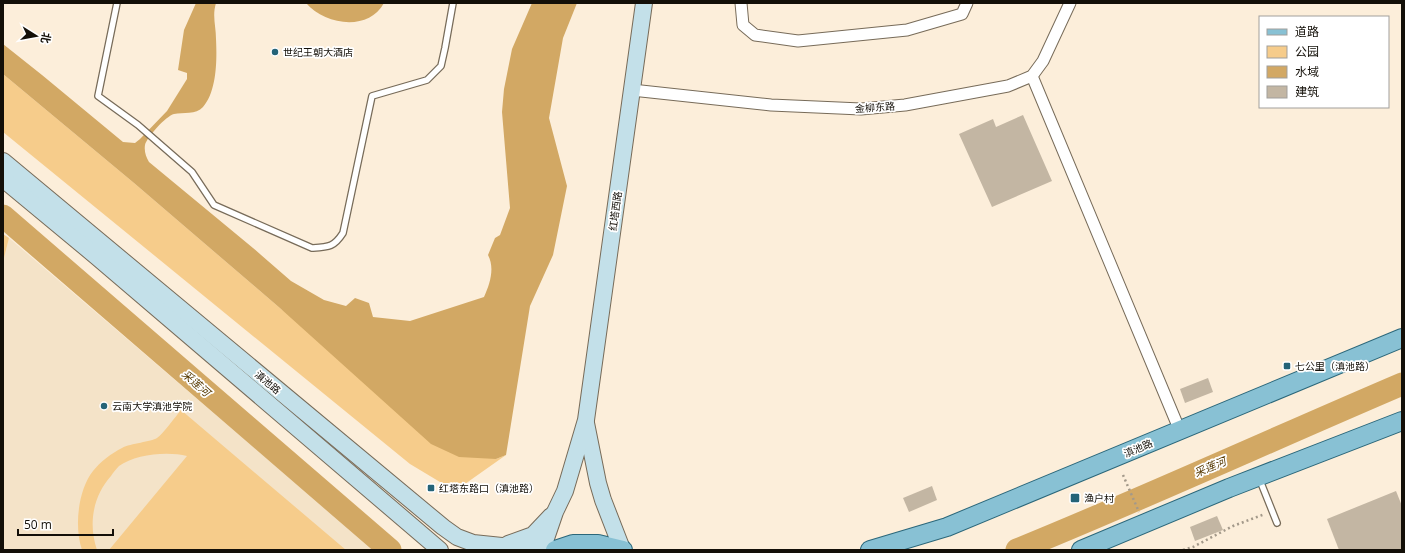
<svg xmlns="http://www.w3.org/2000/svg" width="1405" height="553" font-family="'Open Sans','Noto Sans SC',sans-serif">
	<style>
		.built { fill: #f4e3c8 }
		.green { fill: #f6cc8b }
		.water { fill: #d2a864 }
		.lines { fill: none; stroke-linecap: round; stroke-linejoin: round }
		.river { stroke: #d2a864; stroke-width: 23 }
		.building { fill: #c3b6a3 }
		.lane-casing { stroke: #776b59; stroke-width: 8 }
		.street-casing { stroke: #776b59; stroke-width: 13 }
		.secondary-casing { stroke: #776b59; stroke-width: 18 }
		.primary-casing { stroke: #2b677a; stroke-width: 20 }
		.path { stroke: #a3998a; stroke-width: 2.5; stroke-dasharray: 2 3; stroke-linecap: butt }
		.lane { stroke: #fff; stroke-width: 5.5 }
		.street { stroke: #fff; stroke-width: 11 }
		.secondary { stroke: #c3e0e9; stroke-width: 16 }
		.primary { stroke: #88c1d4; stroke-width: 18 }
		.path-bridge { stroke: #a3998a; stroke-width: 2.5; stroke-dasharray: 2 3; stroke-linecap: butt }
		.poi-dot { fill: #246378; stroke: #fff; stroke-width: 1.5 }
		.labels { text-anchor: middle; stroke-width: 3.5; stroke-linejoin: round; paint-order: stroke }
		.poi-label { font-size: 10px; fill: #130f08; stroke: #fff; text-anchor: start }
		.street-label { font-size: 10px; fill: #130f08; stroke: #fff }
		.water-label { font-size: 11px; font-style: italic; fill: #553800; stroke: #fff }
	</style>
	<rect width="100%" height="100%" fill="#fceeda"/>
	<polygon class="built" points="9,238 374,550 3,550 3,262"/>
	<g class="green">
		<polygon points="3,74 134,183 281,309 496,459 506,455 455,491 410,464 3,132"/>
		<polygon points="3,234 9,238 3,262"/>
		<path d="M181 410 346 550H109L187 456C168 451 135 454 119 466 116 469 113 473 111 476 93 496 88 524 97 550H82C74 527 78 490 93 471 100 462 112 453 122 448 131 443 151 442 157 438 164 433 175 417 181 410Z"/>
	</g>
	<g class="water">
		<path d="M196 3H216C212 16 216 26 216 39 217 59 217 91 203 107 196 115 183 112 174 114 166 116 147 137 145 145 144 151 146 157 149 162L253 248 291 281 324 300 346 306 355 298 369 303 373 317 410 321 484 297C490 284 495 268 488 255L495 238 500 235 510 208 502 112 504 89 512 49 532 3H577L563 38 549 118 567 186 553 255 530 306 506 455 496 459 459 457 431 444 281 309 134 183 3 74V44L42 75 123 142 135 143 140 139 167 111 187 79V73L178 70 184 30Z"/>
		<path d="M306 3H384C368 32 325 25 306 3Z"/>
	</g>
	<g class="lines">
		<g class="river">
			<polyline points="3,216 390,550"/>
			<path d="M1017 550C1147 497 1273 439 1402 384"/>
		</g>
	</g>
	<g class="building">
		<polygon points="1023,115 1052,181 992,207 959,134 993,119 996,127"/>
		<polygon points="1208,378 1213,392 1185,403 1180,389"/>
		<polygon points="932,486 937,500 909,512 903,498"/>
		<polygon points="1396,491 1402,506 1402,550 1339,550 1327,519"/>
		<polygon points="1217,516 1223,530 1195,541 1190,527"/>
	</g>
	<g class="lines">
		<defs>
			<g id="lane">
				<path d="M117 3 98 96 138 125 192 172 214 205 312 248C329 247 334 247 343 233L372 96 427 80 441 66 445 48 453 3"/>
				<polyline points="1259,478 1277,523"/>
			</g>
			<g id="street">
				<polyline points="741,3 743,25 755,35 798,41 907,30 962,14 967,3"/>
				<polyline points="1032,76 1180,431"/>
				<polyline points="632,90 771,105 861,109 905,105 1008,86 1032,76 1043,61 1070,3"/>
			</g>
			<g id="secondary">
				<polyline points="3,161 443,527 457,537 473,543 542,550 556,549"/>
				<polyline points="3,179 97,257 440,550"/>
				<polyline points="586,423 598,483 603,500 622,549"/>
				<polyline points="508,544 533,535 551,516"/>
				<polyline points="542,550 555,512 565,491 586,420 644,3"/>
			</g>
			<g id="primary">
				<polyline points="555,550 573,544 598,544 623,550"/>
				<polyline points="870,550 947,527 1402,338"/>
				<polyline points="1081,550 1229,488 1402,421"/>
			</g>
		</defs>
		<use href="#lane" class="lane-casing"/>
		<use href="#street" class="street-casing"/>
		<use href="#secondary" class="secondary-casing"/>
		<use href="#primary" class="primary-casing"/>
		<polyline class="path" points="1183,550 1193,547 1233,526 1265,514"/>
		<use href="#lane" class="lane"/>
		<use href="#street" class="street"/>
		<use href="#secondary" class="secondary"/>
		<use href="#primary" class="primary"/>
		<polyline class="path-bridge" points="1123,475 1139,512"/>
	</g>
	<g class="poi-dot">
		<circle cx="275" cy="52" r="4"/>
		<rect x="1283" y="362" width="8" height="8" rx="2"/>
		<circle cx="104" cy="406" r="4"/>
		<rect x="427" y="484" width="8" height="8" rx="2"/>
		<rect x="1070" y="493" width="10" height="10" rx="2"/>
	</g>
	<g class="labels">
		<g class="poi-label">
			<text x="283" y="56">世纪王朝大酒店</text>
			<text x="1295" y="370">七公里（滇池路）</text>
			<text x="112" y="410">云南大学滇池学院</text>
			<text x="439" y="492">红塔东路口（滇池路）</text>
			<text x="1084" y="502">渔户村</text>
		</g>
		<g class="street-label">
			<text transform="translate(875 107) rotate(-4)" y="4">金柳东路</text>
			<text transform="translate(615 211) rotate(-82)" y="4">红塔西路</text>
			<text transform="translate(268 382) rotate(40)" y="4">滇池路</text>
			<text transform="translate(1138 448) rotate(-23)" y="4">滇池路</text>
		</g>
		<g class="water-label">
			<text transform="translate(196 383) rotate(41)" y="4">采莲河</text>
			<text transform="translate(1210 467) rotate(-23)" y="4">采莲河</text>
		</g>
	</g>
	<rect width="1405" height="553" fill="none" stroke="#130f08" stroke-width="8"/>
	<rect x="1259" y="16" width="130" height="92" fill="#ffffff" stroke="#a19f9c"/>
	<rect x="1267" y="29" width="20" height="6" fill="#88c1d4" stroke="#a19f9c"/>
	<text x="1295" y="36" font-size="12" fill="#130f08">道路</text>
	<rect x="1267" y="46" width="20" height="12" fill="#f6cc8b" stroke="#a19f9c"/>
	<text x="1295" y="56" font-size="12" fill="#130f08">公园</text>
	<rect x="1267" y="66" width="20" height="12" fill="#d2a864" stroke="#a19f9c"/>
	<text x="1295" y="76" font-size="12" fill="#130f08">水域</text>
	<rect x="1267" y="86" width="20" height="12" fill="#c3b6a3" stroke="#a19f9c"/>
	<text x="1295" y="96" font-size="12" fill="#130f08">建筑</text>
	<g transform="translate(36 36) rotate(101)" stroke="#ffffff" stroke-width="3" paint-order="stroke">
	<path d="M0-3L7 15L0 10L-7 15Z" fill="#130f08"/>
	<text y="-6" font-size="11" font-weight="bold" text-anchor="middle" fill="#130f08">北</text>
	</g>
	<path d="M18 529v6h95v-6" fill="none" stroke="#130f08" stroke-width="2"/>
	<text x="24" y="529" font-size="12" fill="#130f08" stroke="#ffffff" stroke-width="3" paint-order="stroke">50 m</text>
</svg>
